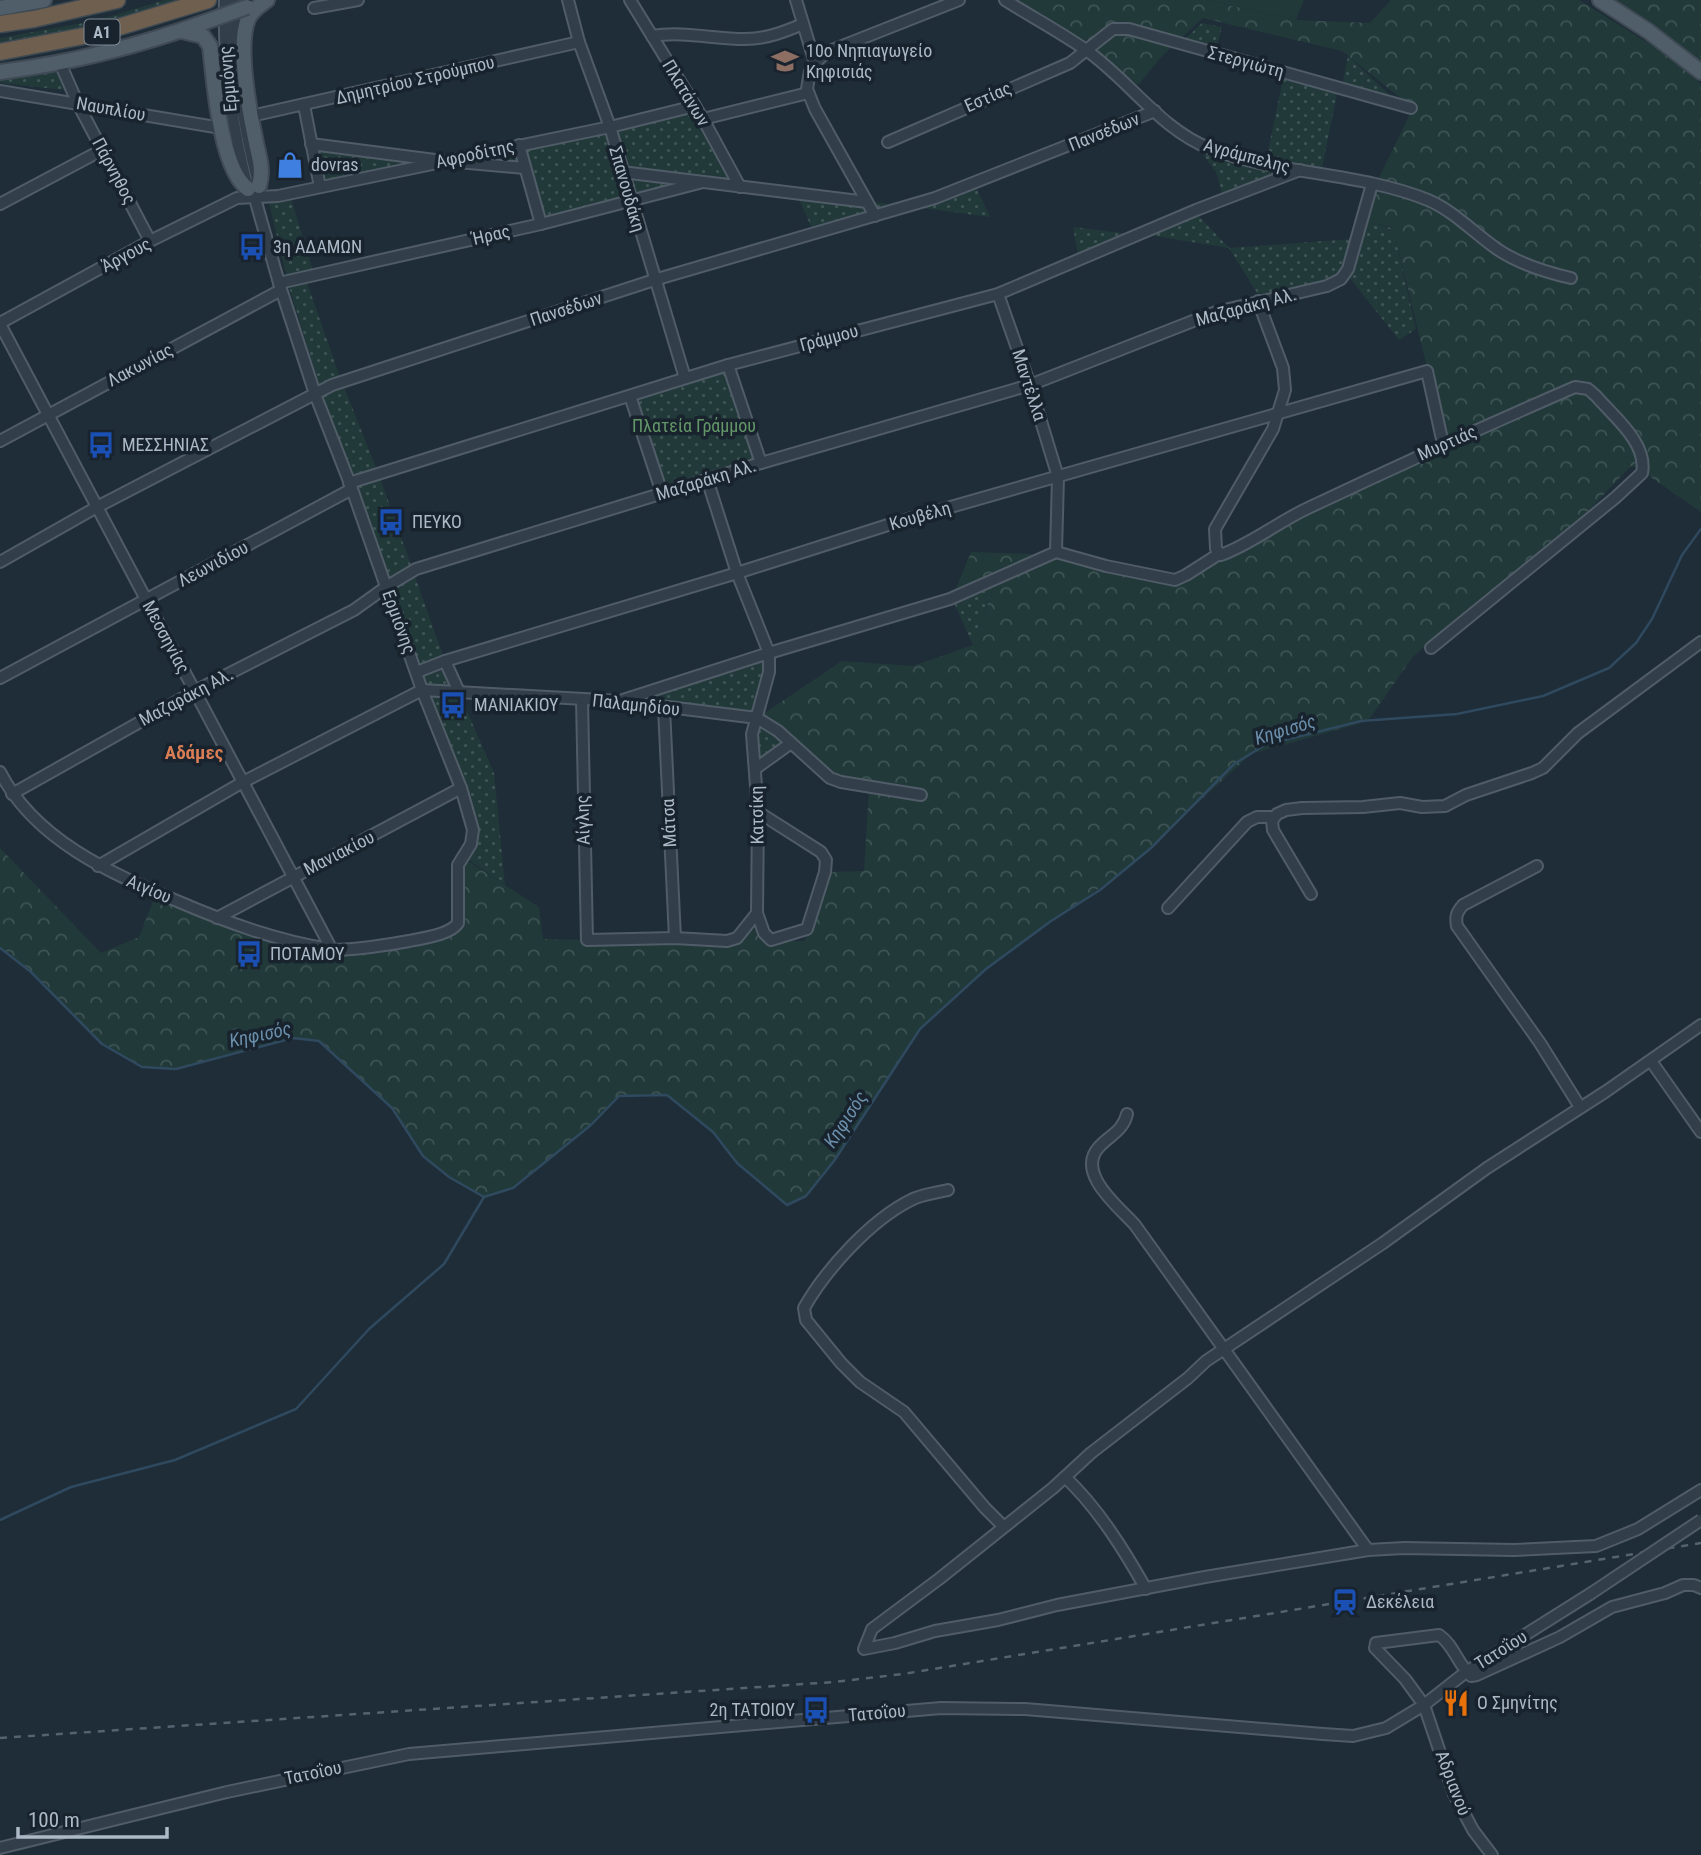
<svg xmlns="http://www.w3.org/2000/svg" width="1701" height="1855" font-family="'Roboto Condensed',sans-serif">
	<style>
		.grass { fill: url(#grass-dots) }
		.forest { fill: url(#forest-crowns) }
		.garden { fill: #213939 }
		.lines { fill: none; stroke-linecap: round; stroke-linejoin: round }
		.stream { stroke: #2f495f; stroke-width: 2.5 }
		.minor-casing { stroke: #505c67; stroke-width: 14 }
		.major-casing { stroke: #3f4a55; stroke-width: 18 }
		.highway-casing { stroke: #3d4953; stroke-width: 19 }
		.minor { stroke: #323e49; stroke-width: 10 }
		.major { stroke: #505e69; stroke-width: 14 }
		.highway { stroke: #6f5f4f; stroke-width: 16 }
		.rail { stroke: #546370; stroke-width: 2.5; stroke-dasharray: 7 7; stroke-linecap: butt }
		.minor-bridge-casing { stroke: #505c67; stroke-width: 14; stroke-linecap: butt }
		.major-bridge-casing { stroke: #3f4a55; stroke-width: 18; stroke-linecap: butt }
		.minor-bridge { stroke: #323e49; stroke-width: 10 }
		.major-bridge { stroke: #505e69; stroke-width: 14 }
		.labels { text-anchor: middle; stroke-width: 7; stroke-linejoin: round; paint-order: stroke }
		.shield { fill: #18232d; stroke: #808c98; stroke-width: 2 }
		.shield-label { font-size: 16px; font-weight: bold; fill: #acb9c6 }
		.poi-label { font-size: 18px; fill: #acb9c6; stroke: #18232d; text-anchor: start }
		.street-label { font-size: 18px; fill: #acb9c6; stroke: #18232d }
		.park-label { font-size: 18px; fill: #639768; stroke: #18232d }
		.water-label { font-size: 19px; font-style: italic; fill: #6b8eab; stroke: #18232d }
		.neighbourhood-label { font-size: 19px; font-weight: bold; fill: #d97d54; stroke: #18232d }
	</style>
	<defs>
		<pattern id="grass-dots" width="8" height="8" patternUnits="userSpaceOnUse" patternTransform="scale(1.75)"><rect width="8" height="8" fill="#213939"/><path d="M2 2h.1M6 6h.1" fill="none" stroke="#3f5454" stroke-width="1.8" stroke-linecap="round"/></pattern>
		<pattern id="forest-crowns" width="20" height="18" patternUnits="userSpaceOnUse" patternTransform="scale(1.75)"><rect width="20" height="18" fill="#213939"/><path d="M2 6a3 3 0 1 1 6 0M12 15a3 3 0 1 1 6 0" fill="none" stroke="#3f5454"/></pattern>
	</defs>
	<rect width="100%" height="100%" fill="#1f2d38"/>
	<g class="grass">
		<polygon points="165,0 179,0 95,25 0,43 0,38 94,21"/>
		<polygon points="1202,23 1222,27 1216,49 1184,40"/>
		<polygon points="1348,56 1392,97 1342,87"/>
		<polygon points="54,67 64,90 0,83 0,75"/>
		<polygon points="1284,74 1338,89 1321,173 1300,169 1224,199 1216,172 1192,140 1266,161"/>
		<polygon points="695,106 735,178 541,224 525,168 448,161"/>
		<polygon points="311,144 441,162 320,187"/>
		<polygon points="974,183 990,217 907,206 814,233 796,193 907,206"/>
		<polygon points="291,198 312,268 305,277 340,377 379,475 445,661 494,773 505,885 469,860 480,834 468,790 428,688 319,384 290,290 269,203"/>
		<path d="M1195 212 1229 248 1352 239C1350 251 1348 265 1339 275 1328 285 1276 292 1259 296L1229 248 1142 234Z"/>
		<polygon points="1364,220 1391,228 1395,236 1416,329 1399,340 1348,276"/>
		<polygon points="1073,227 1138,235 1079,260"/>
		<polygon points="728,365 756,460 663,486 630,396"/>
		<polygon points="997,577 973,645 952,598"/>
		<polygon points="769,653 757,718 787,744 756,766 757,718 641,695"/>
	</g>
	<g class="forest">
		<polygon points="1015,0 1206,0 1296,20 1370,23 1391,0 1579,0 1666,54 1701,84 1701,512 1636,467 1631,466 1587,512 1440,632 1412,658 1368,721 1251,754 1126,869 986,969 920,1029 834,1161 806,1196 787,1205 737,1163 713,1132 666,1095 618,1096 591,1125 513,1188 484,1197 449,1177 423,1156 392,1108 319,1041 293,1038 176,1069 142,1067 102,1044 31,972 0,948 0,848 101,953 139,937 156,894 335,954 436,940 454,935 461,928 459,873 462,862 471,863 539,907 543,939 736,943 757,927 771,941 804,941 818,915 829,872 864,871 869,787 820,769 793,737 779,724 757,718 842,661 913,666 973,645 997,578 952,598 971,552 1033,554 1001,575 1054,557 1175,583 1445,441 1395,236 1391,227 1367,221 1375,186 1413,108 1342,51 1203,18 1163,55 1138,85 1083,41"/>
		<polygon points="1612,0 1701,0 1701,65"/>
	</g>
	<polygon class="garden" points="1206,0 1304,0 1296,20"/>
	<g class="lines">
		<g class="stream">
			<polyline points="0,948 31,972 102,1044 142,1067 176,1069 293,1038 319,1041 392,1108 423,1156 449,1177 484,1197 513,1188 591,1125 619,1096 667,1095 713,1132 737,1163 787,1205 806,1196 834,1161 920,1029 986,969 1051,921 1100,890 1151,848 1234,764 1265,745 1361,721 1457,714 1543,696 1609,668 1636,643 1652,619 1682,555 1701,529"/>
			<polyline points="0,1520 71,1487 175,1460 296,1409 369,1329 444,1264 484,1197"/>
		</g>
		<defs>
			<g id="minor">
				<path d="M235 0C233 60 242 121 257 179"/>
				<polyline points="568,0 579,42 610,127 685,378"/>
				<polyline points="630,0 703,119 740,187"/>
				<polyline points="796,0 815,63"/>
				<path d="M1005 0C1032 17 1060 32 1086 50 1129 80 1161 130 1211 149 1280 175 1359 172 1428 200 1454 211 1474 233 1497 249 1519 264 1545 272 1571 278"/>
				<polyline points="314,8 358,0"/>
				<path d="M652 36C683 31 714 39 745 39 766 39 784 32 803 24"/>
				<polyline points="60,63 78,104 150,241"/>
				<polyline points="0,91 221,128"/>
				<polyline points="304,105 320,187"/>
				<polyline points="251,116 579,42"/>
				<polyline points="703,119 808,93"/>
				<polyline points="888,142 1070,63 1113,29 1129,29 1411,108"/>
				<polyline points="311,144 435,160"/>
				<polyline points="519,145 541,224"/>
				<polyline points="458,162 525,168"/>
				<polyline points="622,172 867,202"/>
				<polyline points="0,204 102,150"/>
				<polyline points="875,216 815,109 807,89 810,71 818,60 827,52 959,0"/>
				<polyline points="279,283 541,224 703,182"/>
				<path d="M1258 301 1283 368 1285 390 1273 429 1215 529 1216 549 1221 555C1251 544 1277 523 1306 509 1395 467 1485 426 1575 387L1588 389 1596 396C1613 416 1648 443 1642 473L1615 498 1431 648"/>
				<polyline points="0,323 150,241 237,198 278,196 610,127 695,106"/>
				<polyline points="0,324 332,950"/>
				<polyline points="728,365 761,463"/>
				<polyline points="630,396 662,493"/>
				<polyline points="0,441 281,290"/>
				<polyline points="707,479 737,573 769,653 769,672 752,734 758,812 757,913"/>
				<polyline points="349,483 728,365 998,294 1196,210 1300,170"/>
				<polyline points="1056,552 1106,566 1175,580 1186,575 1219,554"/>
				<polyline points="0,562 97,507 332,385 654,280 935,198 1155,111"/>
				<polyline points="445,661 459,692"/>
				<polyline points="417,672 445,661 737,573 891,524 1427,371 1443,444"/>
				<polyline points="0,678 352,489"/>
				<polyline points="582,700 587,940 675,938 727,941 737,938 757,913 764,933 771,940 807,929 825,872 826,860 821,852 758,812"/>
				<polyline points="623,700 769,653 950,599 1056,552 1058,477 1030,385 998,294"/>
				<polyline points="664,708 675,938"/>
				<polyline points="755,769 791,743"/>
				<path d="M0 772C35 840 110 873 177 901 226 922 277 941 330 949 345 952 393 944 409 941 423 938 450 935 458 923V865L471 844 473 830 461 788 422 690 352 489 315 394 279 283 254 195 248 189C232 126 223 65 225 0"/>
				<polyline points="12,794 195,691 354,610 386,587 416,569 761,463 1030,385 1216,312 1327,286 1341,279 1348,269 1372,184"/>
				<polyline points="98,866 243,782 422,690 620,701 757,718 778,731 830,778 841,782 921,795"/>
				<path d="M1537 866 1463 905C1457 912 1455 916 1457 926L1540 1043 1580 1107"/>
				<polyline points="1311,894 1273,830 1272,821 1277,814 1286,810 1302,808 1363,807 1400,803 1422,807 1445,806 1466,795 1532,773 1543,768 1578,733 1701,642"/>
				<polyline points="1168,908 1247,822 1257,817 1274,817"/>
				<polyline points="217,918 461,788"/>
				<polyline points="1701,1025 1605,1092 1487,1168 1383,1243 1206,1361 1188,1378 1091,1453 1053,1488 939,1579 872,1629 864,1649 895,1643 935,1631 998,1620 1057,1605 1205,1577 1368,1550 1404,1548 1514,1550 1596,1546 1638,1529 1701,1490"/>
				<polyline points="1651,1061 1701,1132"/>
				<path d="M1127 1114C1123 1131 1110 1135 1099 1147 1075 1173 1119 1207 1135 1225L1368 1550"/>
				<path d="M948 1190C936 1193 922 1194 911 1200 871 1220 826 1269 804 1308L806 1320 841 1363 860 1382 904 1412 985 1508 1003 1526"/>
				<path d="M1065 1477C1098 1508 1124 1550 1146 1589"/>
				<polyline points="0,1848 227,1792 409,1754 941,1708 1025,1709 1323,1734 1353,1736 1386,1728 1424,1705 1466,1672 1590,1594"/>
				<path d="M1492 1855 1473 1830 1454 1794 1424 1705 1405 1679 1375 1648 1376 1643 1439 1635C1454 1645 1458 1665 1471 1676L1477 1675 1560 1637 1612 1607 1665 1593 1683 1585H1694L1701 1588"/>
			</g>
			<g id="major">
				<polyline points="1600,0 1648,31 1701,72"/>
				<polyline points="0,8 44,0"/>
				<path d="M182 31 203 36 210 46C214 80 220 169 248 189"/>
				<path d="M0 72C70 63 139 46 205 22"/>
				<path d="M259 186C264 168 258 155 255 138 249 110 237 45 248 19 252 10 259 6 267 0"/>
			</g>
			<g id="highway">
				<polyline points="0,24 34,19 117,0"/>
				<polyline points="0,52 99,33 208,0"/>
			</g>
		</defs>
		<use href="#minor" class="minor-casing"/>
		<use href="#major" class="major-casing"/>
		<use href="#highway" class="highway-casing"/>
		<use href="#minor" class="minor"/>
		<use href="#major" class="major"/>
		<use href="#highway" class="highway"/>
		<polyline class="rail" points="0,1738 834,1682 903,1674 1701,1543"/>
		<defs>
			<polyline id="minor-bridge" points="1590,1594 1701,1520"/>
			<polyline id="major-bridge" points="205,22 247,7"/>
		</defs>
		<use href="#minor-bridge" class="minor-bridge-casing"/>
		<use href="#major-bridge" class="major-bridge-casing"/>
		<use href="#minor-bridge" class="minor-bridge"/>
		<use href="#major-bridge" class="major-bridge"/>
	</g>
	<defs>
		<symbol id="school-bare" viewBox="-9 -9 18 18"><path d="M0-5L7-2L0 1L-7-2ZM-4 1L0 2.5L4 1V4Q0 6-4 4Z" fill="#8d6e63" stroke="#18232d" stroke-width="2.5" paint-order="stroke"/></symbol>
		<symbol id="shop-bare" viewBox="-9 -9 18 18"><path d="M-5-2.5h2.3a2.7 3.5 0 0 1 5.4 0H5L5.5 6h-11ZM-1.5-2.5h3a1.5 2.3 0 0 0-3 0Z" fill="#3f7fe0" stroke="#18232d" stroke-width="2.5" paint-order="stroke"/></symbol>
		<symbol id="bus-bare" viewBox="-9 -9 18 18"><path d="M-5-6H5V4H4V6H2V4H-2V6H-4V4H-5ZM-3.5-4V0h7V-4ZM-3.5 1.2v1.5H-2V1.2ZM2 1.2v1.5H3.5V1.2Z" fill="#1a4fb4" stroke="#18232d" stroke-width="2.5" paint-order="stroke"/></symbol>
		<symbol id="station-bare" viewBox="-9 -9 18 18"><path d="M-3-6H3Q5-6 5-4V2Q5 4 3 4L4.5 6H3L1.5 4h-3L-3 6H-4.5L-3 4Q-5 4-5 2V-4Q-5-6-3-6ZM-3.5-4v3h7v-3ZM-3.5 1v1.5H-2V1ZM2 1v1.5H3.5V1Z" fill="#1a4fb4" stroke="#18232d" stroke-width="2.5" paint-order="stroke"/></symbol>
		<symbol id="restaurant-bare" viewBox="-9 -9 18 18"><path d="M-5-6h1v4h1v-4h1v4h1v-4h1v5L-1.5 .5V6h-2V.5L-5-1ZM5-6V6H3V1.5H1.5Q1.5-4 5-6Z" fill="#e8710a" stroke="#18232d" stroke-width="2.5" paint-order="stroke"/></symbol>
	</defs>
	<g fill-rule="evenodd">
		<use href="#school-bare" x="766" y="42" width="38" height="38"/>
		<use href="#shop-bare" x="271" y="146" width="38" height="38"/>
		<use href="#bus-bare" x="233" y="228" width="38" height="38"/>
		<use href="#bus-bare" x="82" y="426" width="38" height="38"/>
		<use href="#bus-bare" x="372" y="503" width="38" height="38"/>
		<use href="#bus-bare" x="434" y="686" width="38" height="38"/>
		<use href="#bus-bare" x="230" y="935" width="38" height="38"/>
		<use href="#station-bare" x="1326" y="1583" width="38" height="38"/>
		<use href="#restaurant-bare" x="1437" y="1684" width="38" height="38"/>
		<use href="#bus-bare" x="797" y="1691" width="38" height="38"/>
	</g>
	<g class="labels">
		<rect class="shield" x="84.5" y="19.5" width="35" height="25" rx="5"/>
		<g class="shield-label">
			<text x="102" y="38">Α1</text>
		</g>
		<g class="poi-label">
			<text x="806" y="57">10ο Νηπιαγωγείο<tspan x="806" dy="21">Κηφισιάς</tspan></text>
			<text x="311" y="171">dovras</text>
			<text x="273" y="253">3η ΑΔΑΜΩΝ</text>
			<text x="122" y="451">ΜΕΣΣΗΝΙΑΣ</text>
			<text x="412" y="528">ΠΕΥΚΟ</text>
			<text x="474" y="711">ΜΑΝΙΑΚΙΟΥ</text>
			<text x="270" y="960">ΠΟΤΑΜΟΥ</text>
			<text x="1366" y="1608">Δεκέλεια</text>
			<text x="1477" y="1709">Ο Σμηνίτης</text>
			<text x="795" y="1716" text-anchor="end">2η ΤΑΤΟΙΟΥ</text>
		</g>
		<g class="street-label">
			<text transform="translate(1246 62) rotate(15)" y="6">Στεργιώτη</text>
			<text transform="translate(228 79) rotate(-95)" y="6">Ερμιόνης</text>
			<text transform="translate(415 80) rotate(-13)" y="6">Δημητρίου Στρούμπου</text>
			<text transform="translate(686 93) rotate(59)" y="6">Πλατάνων</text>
			<text transform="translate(988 97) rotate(-24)" y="6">Εστίας</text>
			<text transform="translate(111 109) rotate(10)" y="6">Ναυπλίου</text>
			<text transform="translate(1104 132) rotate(-22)" y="6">Πανσέδων</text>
			<text transform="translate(475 154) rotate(-12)" y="6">Αφροδίτης</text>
			<text transform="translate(1247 156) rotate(15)" y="6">Αγράμπελης</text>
			<text transform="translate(114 171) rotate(62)" y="6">Πάρνηθος</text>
			<text transform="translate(627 189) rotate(74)" y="6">Σπανουδάκη</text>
			<text transform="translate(491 235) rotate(-13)" y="6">Ήρας</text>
			<text transform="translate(126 255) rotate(-28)" y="6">Άργους</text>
			<text transform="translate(1246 307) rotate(-15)" y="6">Μαζαράκη Αλ.</text>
			<text transform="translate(566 309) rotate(-18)" y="6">Πανσέδων</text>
			<text transform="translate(829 338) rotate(-15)" y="6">Γράμμου</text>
			<text transform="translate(140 365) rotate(-28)" y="6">Λακωνίας</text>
			<text transform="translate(1029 385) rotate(72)" y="6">Μαντέλλα</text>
			<text transform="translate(1447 443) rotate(-24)" y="6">Μυρτιάς</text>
			<text transform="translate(706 480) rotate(-17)" y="6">Μαζαράκη Αλ.</text>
			<text transform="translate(920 516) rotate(-16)" y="6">Κουβέλη</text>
			<text transform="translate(213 564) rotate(-28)" y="6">Λεωνιδίου</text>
			<text transform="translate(399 622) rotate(70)" y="6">Ερμιόνης</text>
			<text transform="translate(166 637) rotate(62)" y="6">Μεσσηνίας</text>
			<text transform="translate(186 697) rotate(-28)" y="6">Μαζαράκη Αλ.</text>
			<text transform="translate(636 705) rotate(6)" y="6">Παλαμηδίου</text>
			<text transform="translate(757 815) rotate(-91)" y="6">Κατσίκη</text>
			<text transform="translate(583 820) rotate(-92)" y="6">Αίγλης</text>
			<text transform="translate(669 823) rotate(-93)" y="6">Μάτσα</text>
			<text transform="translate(339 853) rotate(-27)" y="6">Μανιακίου</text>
			<text transform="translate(149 889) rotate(23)" y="6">Αιγίου</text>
			<text transform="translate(1501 1650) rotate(-32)" y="6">Τατοΐου</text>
			<text transform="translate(877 1713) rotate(-5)" y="6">Τατοΐου</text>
			<text transform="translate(313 1773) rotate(-12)" y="6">Τατοΐου</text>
			<text transform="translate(1453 1783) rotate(69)" y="6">Αδριανού</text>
		</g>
		<g class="park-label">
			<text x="694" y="432">Πλατεία Γράμμου</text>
		</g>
		<g class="water-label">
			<text transform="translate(1285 729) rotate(-17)" y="7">Κηφισός</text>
			<text transform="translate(260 1034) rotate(-12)" y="7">Κηφισός</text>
			<text transform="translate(845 1119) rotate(-57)" y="7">Κηφισός</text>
		</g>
		<g class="neighbourhood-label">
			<text x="194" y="759">Αδάμες</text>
		</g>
	</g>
	<path d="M18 1827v10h149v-10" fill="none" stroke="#acb9c6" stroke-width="3.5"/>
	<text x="28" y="1827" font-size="21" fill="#acb9c6" stroke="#18232d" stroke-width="5" paint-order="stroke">100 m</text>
</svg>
